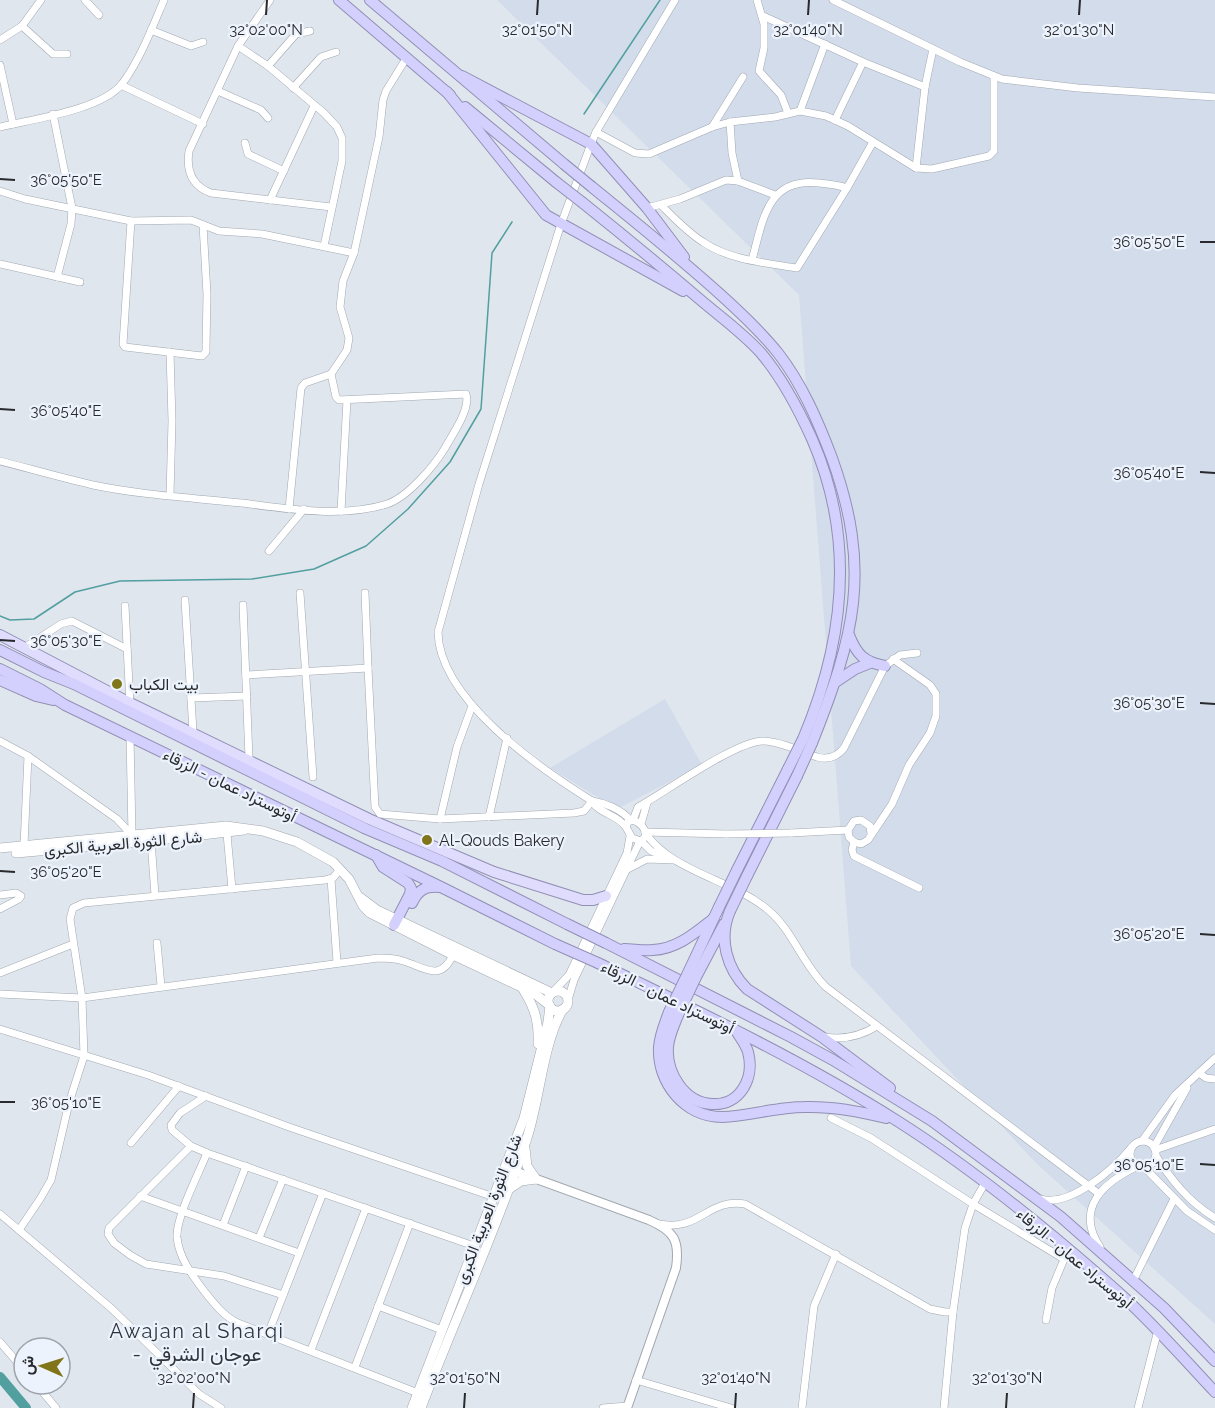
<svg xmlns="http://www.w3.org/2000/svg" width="1215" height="1408" font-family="Raleway,Vazirmatn,sans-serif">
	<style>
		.built { fill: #d2dceb }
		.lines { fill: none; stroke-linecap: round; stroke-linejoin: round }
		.stream { stroke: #529fa0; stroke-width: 1.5 }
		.river { stroke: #529fa0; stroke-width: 10 }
		.minor-casing { stroke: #a2a8b0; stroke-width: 8 }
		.tertiary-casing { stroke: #a2a8b0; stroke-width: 10 }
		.secondary-casing { stroke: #a2a8b0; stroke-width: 10 }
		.primary-casing { stroke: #918fb4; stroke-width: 12 }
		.trunk-casing { stroke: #918fb4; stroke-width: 12 }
		.minor { stroke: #fff; stroke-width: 7 }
		.tertiary { stroke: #fff; stroke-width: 8 }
		.secondary { stroke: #fff; stroke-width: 9 }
		.primary { stroke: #dfdcfe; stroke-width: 10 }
		.trunk { stroke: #d4d0fe; stroke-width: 10 }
		.minor-bridge-casing { stroke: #a2a8b0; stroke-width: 8; stroke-linecap: butt }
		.trunk-bridge-casing { stroke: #918fb4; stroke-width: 12; stroke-linecap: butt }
		.minor-bridge { stroke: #fff; stroke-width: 7 }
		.trunk-bridge { stroke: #d4d0fe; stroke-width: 10 }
		.ticks { fill: none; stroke: #282a2d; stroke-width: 2 }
		.poi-dot { fill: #807519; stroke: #edf3fc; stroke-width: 2 }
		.labels { text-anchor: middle; stroke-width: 4.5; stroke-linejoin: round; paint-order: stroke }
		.poi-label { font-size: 16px; fill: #282a2d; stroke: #edf3fc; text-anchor: start }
		.street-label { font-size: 16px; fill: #282a2d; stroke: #edf3fc }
		.quarter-label { font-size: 20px; letter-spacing: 1.5px; fill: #30343b; stroke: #edf3fc }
		.ticks-label { font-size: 15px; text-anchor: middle; fill: #282a2d; stroke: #edf3fc; stroke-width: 4.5; stroke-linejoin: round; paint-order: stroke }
	</style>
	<rect width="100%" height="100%" fill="#e0e6ee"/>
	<g class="built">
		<polygon points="497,0 1215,0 1215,1324 1037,1164 851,966 799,295"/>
		<polygon points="665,699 702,765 617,809 550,768"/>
	</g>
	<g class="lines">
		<g class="stream">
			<polyline points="584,114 660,0"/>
			<polyline points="0,616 10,620 34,619 75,592 120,581 252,579 314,569 366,546 408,509 450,462 481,409 492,253 512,222"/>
		</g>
		<polyline class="river" points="0,1377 26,1408"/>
		<defs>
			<g id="minor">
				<polyline points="85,0 99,15"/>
				<path d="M270 0 238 46 189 151C186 171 192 186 211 193L331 207"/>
				<polyline points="757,0 764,24 764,48 759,71 781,95 788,113"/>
				<polyline points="833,0 960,62 1002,79 1078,88 1215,97"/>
				<polyline points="763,16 863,62 925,87"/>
				<polyline points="22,26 53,54 67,54"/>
				<polyline points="151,30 191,46 203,42"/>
				<polyline points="0,40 22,26 41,0"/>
				<polyline points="238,46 268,66 324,113 337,127 342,138 342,161 324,246"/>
				<polyline points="0,65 13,124"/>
				<polyline points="268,66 296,34 310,31"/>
				<polyline points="121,85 203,124"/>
				<polyline points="293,88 321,57 336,52"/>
				<polyline points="218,91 261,110 268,118"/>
				<polyline points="800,111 825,44"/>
				<polyline points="53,114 72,208 71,224 57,277"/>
				<polyline points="835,120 863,62"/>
				<polyline points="730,122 732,153 738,181"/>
				<path d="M0 127C33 119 101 110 122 84 140 60 152 28 164 0"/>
				<polyline points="712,127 743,77"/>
				<polyline points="596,132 635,153 649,154 712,127 730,122 775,117 800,111 826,116 848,126 916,168 932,169 989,156 994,151 994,76"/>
				<polyline points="245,143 248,154 284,171"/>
				<polyline points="916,168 925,87 933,49"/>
				<polyline points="0,191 25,199 131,221 191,220 219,231 262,234 354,253"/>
				<polyline points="270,200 314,106"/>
				<path d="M661 205C674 218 687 232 703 242 729 260 766 263 797 268L847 188"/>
				<polyline points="647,208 680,199 726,180 738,181 775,195"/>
				<polyline points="131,221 123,344 125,347 202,356 206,352 206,348 207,294 203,225"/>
				<path d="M752 260C763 220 767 177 819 183 829 184 838 185 847 188L873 142"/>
				<polyline points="0,264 80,282"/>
				<path d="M0 461C31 469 62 478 93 485 141 495 193 498 242 503 288 509 342 518 387 504 408 497 434 466 445 448 452 435 471 409 466 394L339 400 336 397 331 374 347 350 349 338 340 307 343 281 354 253 379 137 383 100 386 91 407 57"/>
				<polyline points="170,495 172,421 170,352"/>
				<polyline points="289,509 301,388 305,383 331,374"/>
				<polyline points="341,511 347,400"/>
				<polyline points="269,551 304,509"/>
				<polyline points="300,593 313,777"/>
				<polyline points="365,593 368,668"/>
				<polyline points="185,600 193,732"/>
				<polyline points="243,605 249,759"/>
				<polyline points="125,606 130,705"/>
				<polyline points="24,648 61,624 72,621 127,649"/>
				<polyline points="246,675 368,668 375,807 380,814 440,819 574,813 584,811 592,801"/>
				<polyline points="191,698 247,696"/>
				<polyline points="130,736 132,835"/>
				<polyline points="0,741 28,756 117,819 132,835"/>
				<path d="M592 801C605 803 621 809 630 820"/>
				<polyline points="489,817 507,738"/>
				<polyline points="440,819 457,747 472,706"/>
				<path d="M633 820C640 823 647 829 645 837L641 841 632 838 626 827 628 822 633 820 638 807C664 793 737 740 764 741 781 742 801 751 817 757 828 760 837 757 844 748L885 666 900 655 917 653"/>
				<polyline points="641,824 647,803"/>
				<path d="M626 827C617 814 599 814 592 801 539 768 439 699 438 632L479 484 561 224 591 144 596 132 675 0"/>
				<polyline points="645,832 727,834"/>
				<polyline points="791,833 848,830"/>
				<polyline points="227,834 232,889"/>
				<path d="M646 834C673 872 732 880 767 909 793 930 802 964 826 987L1098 1193"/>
				<polyline points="871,834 870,826 861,820 854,821 848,830 849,837 854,842 861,844 868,840 892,804 909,765 930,733 936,716 936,694 930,685 893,659"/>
				<polyline points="151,841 155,895"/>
				<polyline points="641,841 651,851 664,856"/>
				<polyline points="854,842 852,850 854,856 919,888"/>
				<polyline points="24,846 28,756"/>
				<polyline points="626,870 647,859 674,860"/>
				<polyline points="331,879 337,962"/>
				<polyline points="0,895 16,893 21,896 19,899 0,909"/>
				<polyline points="157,943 161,986"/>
				<polyline points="0,973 73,944"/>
				<polyline points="553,992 569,975 627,853 630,836"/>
				<path d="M0 994 82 998 378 958C386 958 395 958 403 961 424 967 440 983 453 955"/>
				<polyline points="568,1000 574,980 640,841"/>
				<polyline points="0,1029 148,1075 289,1127 494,1197"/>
				<path d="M825 1037C844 1040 861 1036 877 1026"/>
				<polyline points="1199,1073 1206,1078 1215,1079"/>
				<polyline points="831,1118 871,1138 973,1204 1064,1259"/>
				<polyline points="1142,1141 1175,1095 1215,1058"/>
				<circle cx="1143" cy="1154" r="13"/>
				<polyline points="131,1143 179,1086"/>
				<polyline points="191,1146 172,1130 171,1125 180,1113 206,1096"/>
				<polyline points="1154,1147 1187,1088"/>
				<polyline points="1155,1150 1215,1129"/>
				<path d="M207 1153C199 1173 176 1217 177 1237 179 1258 192 1275 204 1291 214 1303 223 1316 238 1323L418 1393"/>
				<path d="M1156 1156C1172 1181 1189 1202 1215 1218"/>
				<polyline points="1144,1167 1187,1211 1215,1230"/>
				<polyline points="140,1196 299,1253"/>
				<path d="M1041 1199C1070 1207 1113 1170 1131 1148"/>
				<polyline points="0,1214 112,1309 199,1394 221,1408"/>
				<path d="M659 1224C700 1232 707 1198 745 1204L930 1309 945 1312H953"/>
				<polyline points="223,1225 246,1166"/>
				<polyline points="19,1230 40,1199 51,1180 69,1103 84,1056 82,998 70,919 73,908 84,903 325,880 333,878 340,869"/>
				<polyline points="259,1238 283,1179"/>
				<path d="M1100 1247C1074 1208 1104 1182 1138 1166"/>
				<polyline points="1133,1281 1174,1199"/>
				<polyline points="283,1295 224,1276 146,1264 130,1255 114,1243 108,1234 109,1228 191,1146 207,1153 474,1246"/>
				<polyline points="378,1306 442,1330"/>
				<polyline points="1046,1320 1052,1288 1065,1257"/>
				<polyline points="268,1334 323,1193"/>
				<polyline points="0,1342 24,1370"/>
				<polyline points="311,1350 366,1208"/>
				<polyline points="355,1367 410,1223"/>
				<polyline points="636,1380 731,1408"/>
				<polyline points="36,1384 56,1408"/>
				<polyline points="603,1408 627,1406"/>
				<polyline points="802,1408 814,1306 836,1254"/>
				<polyline points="944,1408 953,1312 965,1228 973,1204 985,1183"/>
				<polyline points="1138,1408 1158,1330"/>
			</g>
			<path id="tertiary" d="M509 1169 649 1220C674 1231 680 1240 676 1268L627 1408"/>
			<g id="secondary">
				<polyline points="0,848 226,826 263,831 297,842 333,862 349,879 363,906 370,913 453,955 534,993 549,1005"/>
				<polyline points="16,853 151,841 244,830"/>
				<polyline points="361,898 377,910 552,993"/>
				<path d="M523 989C535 1008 539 1022 538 1044"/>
				<circle cx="558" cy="1001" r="10"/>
				<polyline points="525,1148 527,1166 536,1179"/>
				<polyline points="509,1189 521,1181 536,1179"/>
				<polyline points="412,1408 524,1118 548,1022 550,1006"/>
				<path d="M421 1408C455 1319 496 1231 526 1141 540 1101 542 1045 563 1009"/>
			</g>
			<polyline id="primary" points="0,635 130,703 369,819 494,872 583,900 593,900 606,896"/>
			<g id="trunk">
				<polyline points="339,0 450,95"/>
				<polyline points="370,0 564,164"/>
				<polyline points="462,76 591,144 647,208 684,257"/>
				<polyline points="447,92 546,215 683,291"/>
				<polyline points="465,107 556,182"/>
				<path d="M592 187C635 222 679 257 721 295 741 313 761 332 778 353 802 384 818 421 832 458 872 570 855 635 812 743"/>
				<path d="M583 203C623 235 663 268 703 302 722 318 744 334 761 353 783 379 798 408 812 439 856 539 845 640 803 739"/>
				<path d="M849 635C857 655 864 662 885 666"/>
				<polyline points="0,650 44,672 74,684 364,828 442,861 567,924"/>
				<polyline points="0,669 40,689 65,705 441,887 555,944"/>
				<polyline points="0,680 36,696 53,700"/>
				<polyline points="837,681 855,669 870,663"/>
				<polyline points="376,855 383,867 408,883 411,888 410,894 394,925"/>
				<polyline points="737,870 788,769"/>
				<polyline points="747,876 797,776"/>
				<path d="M412 903C418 890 425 886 439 887"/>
				<path d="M730 911C718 939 727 969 747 989L822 1037 890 1088"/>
				<polyline points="606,943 791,1037 833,1060 932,1121 1061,1217 1164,1308 1215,1361"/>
				<path d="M624 949C633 949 643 951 653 950 677 949 695 933 713 919"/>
				<path d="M598 963C700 1012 803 1061 899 1122 976 1171 1049 1231 1117 1291 1152 1322 1183 1358 1215 1392"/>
				<polyline points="687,975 719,907"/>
				<polyline points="695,979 724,924"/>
				<path d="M669 1012C665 1023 660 1034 659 1047 657 1083 685 1117 722 1117 749 1116 777 1107 804 1107 833 1106 859 1111 886 1118"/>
				<path d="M678 1015C674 1026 669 1035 668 1047 666 1072 684 1103 712 1104 740 1106 755 1078 748 1052 746 1045 741 1039 737 1032"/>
			</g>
		</defs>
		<use href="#minor" class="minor-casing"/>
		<use href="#tertiary" class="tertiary-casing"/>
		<use href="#secondary" class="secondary-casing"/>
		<use href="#primary" class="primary-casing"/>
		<use href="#trunk" class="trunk-casing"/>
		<use href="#minor" class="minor"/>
		<use href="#tertiary" class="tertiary"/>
		<use href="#secondary" class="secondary"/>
		<use href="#primary" class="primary"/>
		<use href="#trunk" class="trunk"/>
		<defs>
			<polyline id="minor-bridge" points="727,834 791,833"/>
			<g id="trunk-bridge">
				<polyline points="564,164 592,187"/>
				<polyline points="556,182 583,203"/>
				<polyline points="788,769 803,739"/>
				<polyline points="797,776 812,743"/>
				<polyline points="719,907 737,870"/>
				<polyline points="730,911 747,876"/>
				<polyline points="567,924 606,943"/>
				<polyline points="555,944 598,963"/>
				<polyline points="669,1012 687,975"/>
				<polyline points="678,1015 695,979"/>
			</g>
		</defs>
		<use href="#minor-bridge" class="minor-bridge-casing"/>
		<use href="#trunk-bridge" class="trunk-bridge-casing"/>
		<use href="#minor-bridge" class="minor-bridge"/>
		<use href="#trunk-bridge" class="trunk-bridge"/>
	</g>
	<path class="ticks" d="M266 15 267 0M537 15 538 0M808 15 809 0M1079 15 1080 0M0 179 15 180M1200 242H1215M0 409 15 410M1200 472 1215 473M0 640 15 641M1200 703 1215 704M0 871 15 872M1200 934 1215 935M0 1102H15M1200 1164 1215 1165M193 1408 194 1393M464 1408 465 1393M735 1408 736 1393M1006 1408 1007 1393"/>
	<g class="poi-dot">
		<circle cx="117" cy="684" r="6"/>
		<circle cx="427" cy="840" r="6"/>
	</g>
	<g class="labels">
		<g class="poi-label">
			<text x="129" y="690">بيت الكباب</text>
			<text x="439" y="846">Al-Qouds Bakery</text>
		</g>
		<g class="street-label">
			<text transform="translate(230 785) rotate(26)" y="6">أوتوستراد عمان - الزرقاء</text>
			<text transform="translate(123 843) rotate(-5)" y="6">شارع الثورة العربية الكبرى</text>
			<text transform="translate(668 997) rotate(26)" y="6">أوتوستراد عمان - الزرقاء</text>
			<text transform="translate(488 1209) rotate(-69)" y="6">شارع الثورة العربية الكبرى</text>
			<text transform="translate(1075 1258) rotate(40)" y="6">أوتوستراد عمان - الزرقاء</text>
		</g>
		<g class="quarter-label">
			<text x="197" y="1338">Awajan al Sharqi<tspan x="197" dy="23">- عوجان الشرقي</tspan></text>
		</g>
	</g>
	<g class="ticks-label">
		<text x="266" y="35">32°02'00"N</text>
		<text x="537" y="35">32°01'50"N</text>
		<text x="808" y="35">32°01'40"N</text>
		<text x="1079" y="35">32°01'30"N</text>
		<text x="66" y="185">36°05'50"E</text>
		<text x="1149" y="247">36°05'50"E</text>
		<text x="66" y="416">36°05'40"E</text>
		<text x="1149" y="478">36°05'40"E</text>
		<text x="66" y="646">36°05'30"E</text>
		<text x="1149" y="708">36°05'30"E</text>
		<text x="66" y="877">36°05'20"E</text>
		<text x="1149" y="939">36°05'20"E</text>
		<text x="66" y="1108">36°05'10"E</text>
		<text x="1149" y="1170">36°05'10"E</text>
		<text x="194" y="1383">32°02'00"N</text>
		<text x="465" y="1383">32°01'50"N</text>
		<text x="736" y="1383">32°01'40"N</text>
		<text x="1007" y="1383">32°01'30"N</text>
	</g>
	<g transform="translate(42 1366) rotate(273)"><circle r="28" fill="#edf3fc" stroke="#9ea3a9" stroke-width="1.5"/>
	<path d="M0-4.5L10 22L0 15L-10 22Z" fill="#807519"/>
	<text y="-9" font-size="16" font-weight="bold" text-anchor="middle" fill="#282a2d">ش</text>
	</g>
</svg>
